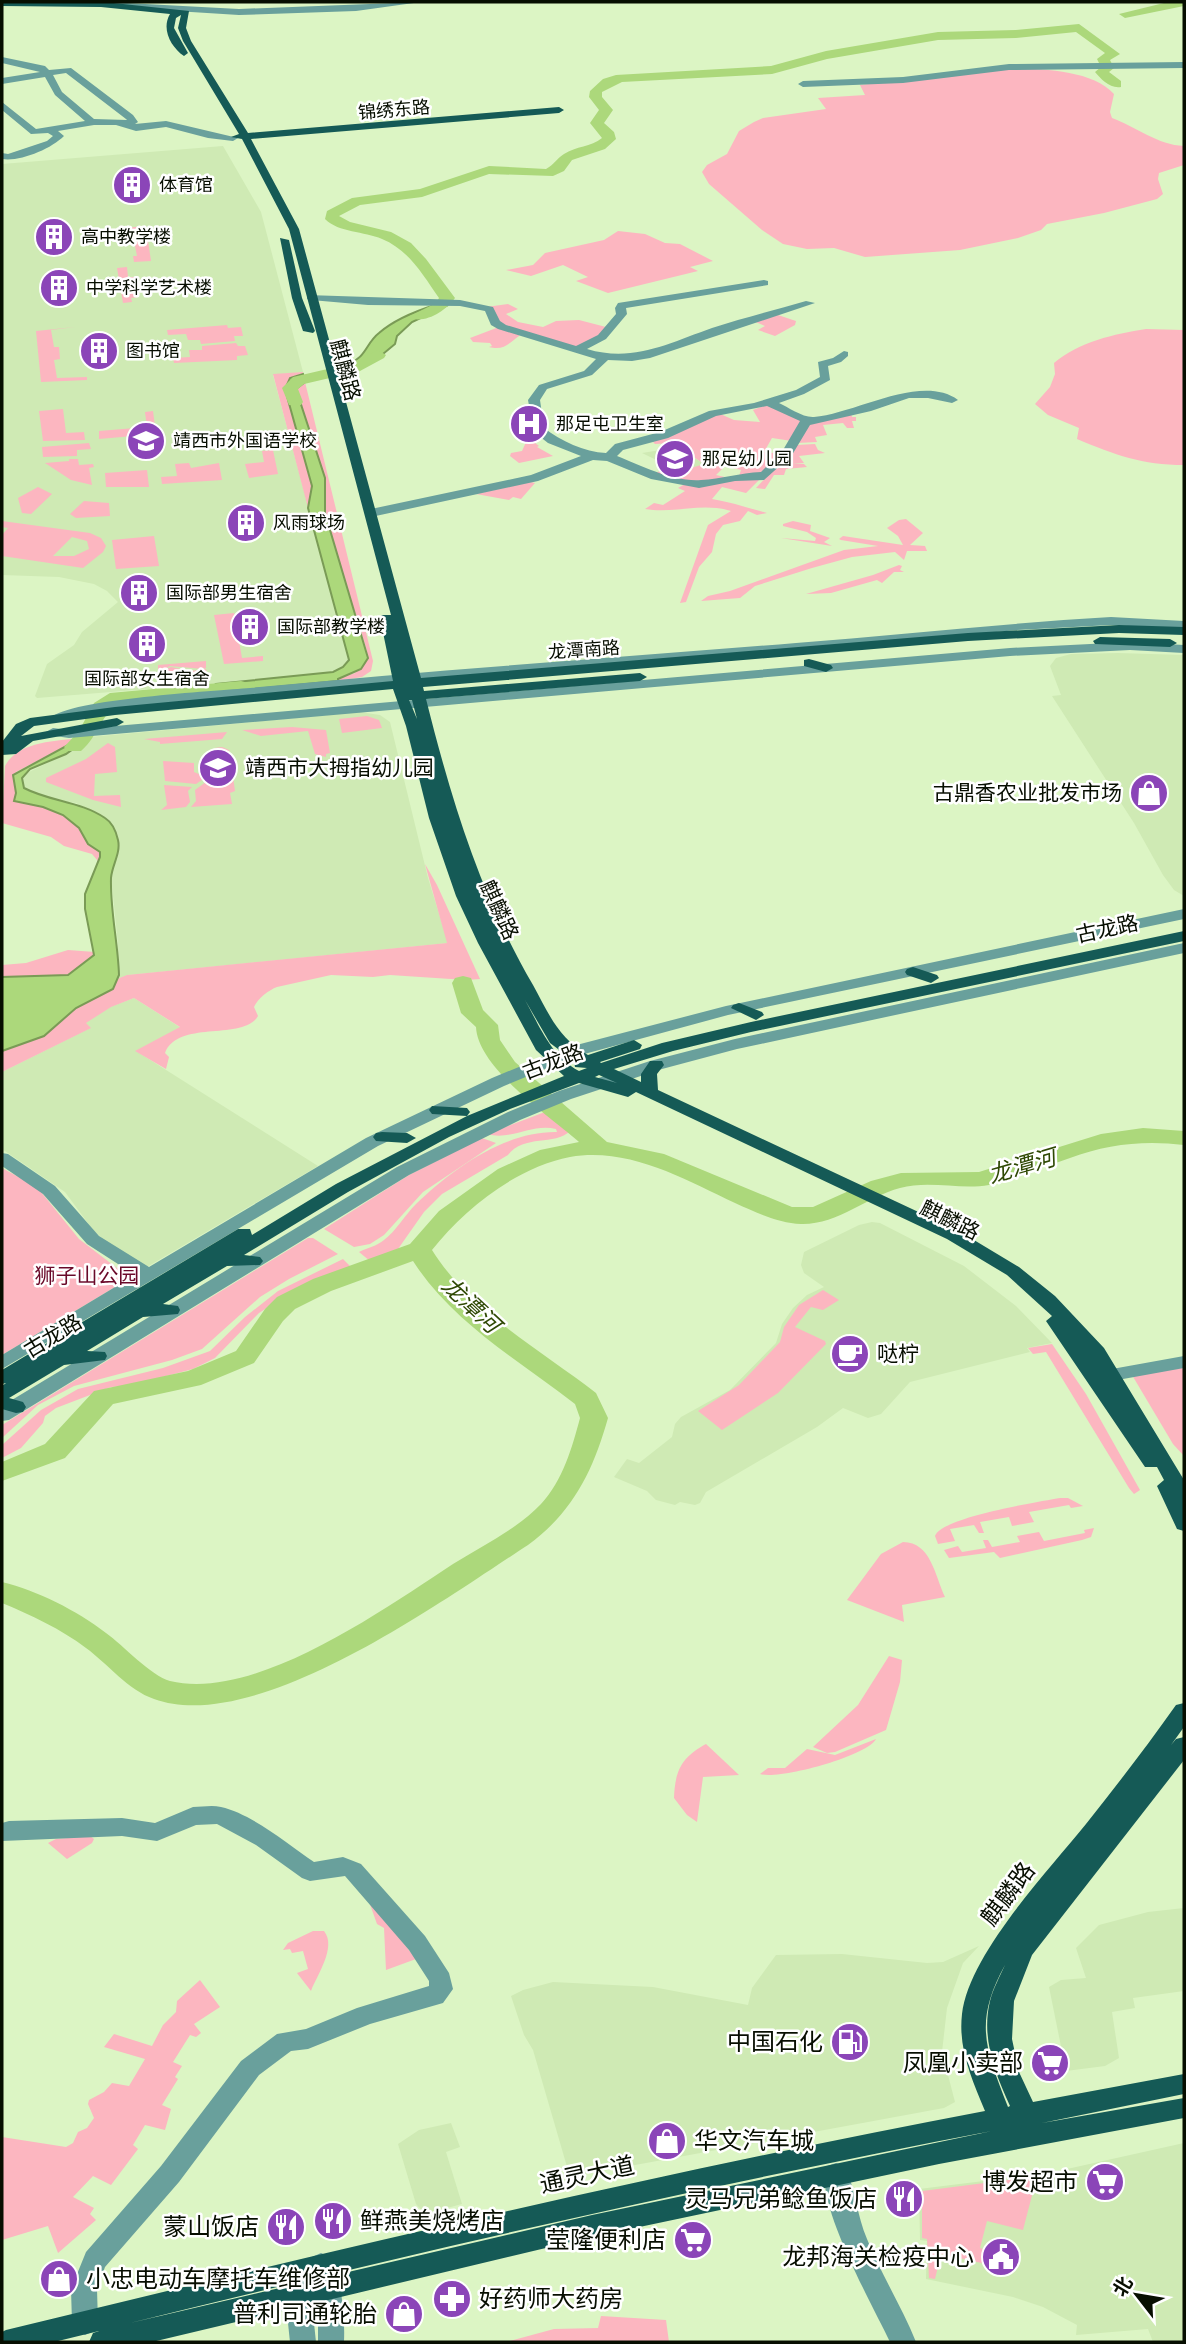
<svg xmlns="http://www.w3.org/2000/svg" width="1186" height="2344" font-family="'Titillium Web','Noto Sans SC',sans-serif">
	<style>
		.built { fill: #cfeab4 }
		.green { fill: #fcb6c0; fill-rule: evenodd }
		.water { fill: #acd87b; stroke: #7a9b56; stroke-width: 2 }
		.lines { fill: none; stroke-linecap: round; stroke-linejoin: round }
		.river { fill: #acd87b; fill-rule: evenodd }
		.minor { fill: #69a09c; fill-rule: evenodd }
		.major { fill: #155a56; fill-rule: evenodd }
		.labels { text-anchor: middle; stroke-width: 5; stroke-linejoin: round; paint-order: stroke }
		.far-street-label { font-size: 18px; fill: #070e01; stroke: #fff }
		.far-poi-label { font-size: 18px; fill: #070e01; stroke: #fff; text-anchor: start }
		.street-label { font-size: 21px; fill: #070e01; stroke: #fff }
		.poi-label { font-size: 21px; fill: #070e01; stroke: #fff; text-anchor: start }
		.park-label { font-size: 21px; fill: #6a0929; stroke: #fff }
		.water-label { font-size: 23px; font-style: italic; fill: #2f4904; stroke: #fff }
		.near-street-label { font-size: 24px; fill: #070e01; stroke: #fff }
		.near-poi-label { font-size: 24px; fill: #070e01; stroke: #fff; text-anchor: end }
	</style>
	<rect width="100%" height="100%" fill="#dcf5c4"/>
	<g class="built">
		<polygon points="223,146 261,212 303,372 273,375 349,660 343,667 320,675 37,698 35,696 47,664 74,645 82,632 118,602 107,591 94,584 59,577 2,575 2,164"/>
		<polygon points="679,447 705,465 675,473 669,469 673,468 642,453"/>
		<polygon points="1118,653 1184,655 1184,896 1174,890 1163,875 1134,823 1052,696 1061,695 1050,666 1056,658 1071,654"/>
		<polygon points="360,712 380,715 390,722 428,878 448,943 128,975 117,979 118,944 111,877 118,841 113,825 104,817 76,803 53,800 24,788 22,778 25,774 73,750 90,737"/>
		<polygon points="134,998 181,1028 136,1051 318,1166 147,1267 106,1242 93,1230 65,1192 2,1149 2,1072 90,1028 85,1023 110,1007"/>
		<polygon points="872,1222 880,1223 964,1266 1016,1306 1052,1343 1027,1348 1030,1352 910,1382 881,1414 868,1418 843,1408 817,1427 706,1492 700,1503 695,1505 680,1502 675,1505 656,1500 647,1491 614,1477 627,1459 639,1463 672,1437 675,1424 681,1417 730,1390 776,1343 782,1324 793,1308 807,1295 824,1287 804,1273 801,1265 804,1252 859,1225"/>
		<polygon points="1184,1908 1184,1991 1133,1998 1135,2008 1112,2012 1119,2058 1105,2066 1066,2071 1049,1987 1061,1980 1086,1978 1076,1948 1099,1925 1148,1912"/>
		<polygon points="979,1946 963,1963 947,2008 942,2052 955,2102 944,2108 570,2177 533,2050 524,2035 511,1996 523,1990 553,1982 653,1987 748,2005 752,1988 776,1955 842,1954 927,1963 943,1962"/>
		<polygon points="451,2123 460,2147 446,2152 462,2204 425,2214 416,2204 398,2144 419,2130"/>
		<polygon points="1184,2143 1184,2342 1153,2342 1148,2329 1076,2335 1077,2325 1043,2307 1013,2297 926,2279 927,2241 920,2240 919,2189 1049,2173"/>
	</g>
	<g class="green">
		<path d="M1007 68C1038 69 1092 69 1114 94L1110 112 1112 118C1136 127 1158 145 1184 146V165L1159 173 1158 179 1163 194 1157 199 1104 213 1047 224 1041 230 1018 238 960 250 865 257 834 248 807 249 783 244 762 230 709 184 702 172 707 165 727 154 739 131 754 122 763 118 826 109 818 98 865 95 860 85Z"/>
		<polygon points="145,226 146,231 159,230 159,233 147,234 151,261 134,262 133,256 137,256 133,236 127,236 125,228"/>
		<polygon points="618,231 645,234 665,243 680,244 713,261 690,267 698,271 608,293 576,281 588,277 563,265 531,276 506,270 533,265 545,253 604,240"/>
		<polygon points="127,267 128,277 134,277 138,297 131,298 132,302 123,303 117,268"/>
		<polygon points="508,304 518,309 506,314 518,322 543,327 556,321 579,320 606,327 601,336 576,349 504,327 486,307"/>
		<polygon points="778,315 796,321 795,325 775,336 758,330 765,326 753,321"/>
		<polygon points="227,325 228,328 241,327 243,336 234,336 235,341 201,344 200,340 188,340 186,334 168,335 167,330"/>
		<polygon points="75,327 51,330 54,347 59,347 60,359 54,360 57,378 87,377 87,380 41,382 36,331"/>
		<path d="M499 327 520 333 519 336C509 343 504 351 489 347L492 346 490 343 473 342 470 338Z"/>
		<path d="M1146 329 1184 330V465C1142 465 1115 455 1077 439L1079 428 1048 415 1035 404 1050 387 1055 374 1054 363C1079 342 1114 334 1146 329Z"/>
		<polygon points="236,343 238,346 245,346 248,355 237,356 237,360 174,363 173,358 190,357 189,350 202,350 202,346"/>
		<polygon points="303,372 303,374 294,376 307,470 312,486 308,508 273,374"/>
		<polygon points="305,382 373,661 371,671 362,677 338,681 338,679 355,673 367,651 331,535 324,509 325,478 296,389"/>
		<polygon points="766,405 802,418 792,441 772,438 764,452 784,454 761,474 739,476 741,470 725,466 716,475 729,478 698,483 654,473 668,469 675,473 704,464 673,443 655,444 653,442 718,413 734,420 760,422 753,410"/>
		<polygon points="63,409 66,433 84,432 85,440 43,441 39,411"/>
		<polygon points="153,411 156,434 99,439 99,431 147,427 145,412"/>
		<polygon points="851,413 852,417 856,417 856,421 852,421 854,428 847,428 843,423 823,425 827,435 815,437 817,442 797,443 807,424"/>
		<polygon points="530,439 539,446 537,447 553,456 519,463 510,456 511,453 522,451 527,440"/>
		<polygon points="89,443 91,449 77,450 77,456 43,457 42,447"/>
		<polygon points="815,444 818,450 825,453 799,456 804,463 793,464 804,464 807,467 786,469 784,475 774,475 765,489 756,488 777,466 786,465 780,463 796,445"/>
		<polygon points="273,450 278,474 249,478 245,464 264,462 262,451"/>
		<polygon points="69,459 78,459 79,465 93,464 94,467 89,468 92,485 71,480 45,463 69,461"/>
		<polygon points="189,463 191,468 219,463 222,480 162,484 161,477 177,476 175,464"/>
		<polygon points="147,470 149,487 106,487 105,473"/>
		<path d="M761 478 746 493 722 487 712 499C734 503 745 507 767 513L757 515 748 511 740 521 723 525 716 534 712 552 699 567 686 602 680 603 708 525 731 511C702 502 674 514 645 509L654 503 663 505 685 491 678 488 685 484Z"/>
		<polygon points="531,482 535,483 521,499 513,497 509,500 476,494"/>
		<polygon points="38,487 52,494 31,514 22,513 18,498"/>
		<polygon points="84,501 109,503 110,516 76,518 70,514"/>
		<polygon points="906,519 923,533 910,545 925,546 927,551 907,551 904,560 895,552 852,557 812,568 755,586 740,598 701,601 708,596 730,591 844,550 878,546 841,540 839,539 843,536 903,545 898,536 887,528 899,520"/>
		<path d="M2 521 90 533 101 538 106 546 103 552 83 568 2 556V535L8 528 2 527ZM72 537 87 541 89 549 74 556H53Z"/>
		<polygon points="793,521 811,525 810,531 830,538 824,542 832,546 781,538 815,541 816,538 807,532 783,526 783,524"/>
		<polygon points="154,536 159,566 116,569 112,540"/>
		<polygon points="899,565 902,566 900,570 904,572 894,572 882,583 877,580 831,593 806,594 873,575"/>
		<polygon points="234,613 242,658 263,656 263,661 224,664 214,615"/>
		<polygon points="206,661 206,668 203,669 170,666 158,673 171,667 191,671 206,669 207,673 203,676 158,679 158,665"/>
		<polygon points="367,716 379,720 382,728 342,733 339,719"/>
		<polygon points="292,727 326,730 330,753 326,754 326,757 315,754 308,731 261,736 242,730"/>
		<polygon points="227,732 222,739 160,744 160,742 144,739"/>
		<path d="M81 738 16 772 14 783 17 802 44 807 63 815 79 828 88 844 100 852 98 861 92 854 64 846 51 837 2 823 5 766C18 741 57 741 81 738Z"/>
		<polygon points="108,743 115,747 117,772 95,774 94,796 120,795 121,807 93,800 46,782 46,778 86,759"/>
		<polygon points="222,747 229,750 232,765 209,775 199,770 204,762 214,755 215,748"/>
		<polygon points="163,761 194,763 194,772 206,777 196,784 165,781"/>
		<polygon points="232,769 235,791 230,793 232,804 191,807 196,801 195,790 214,776"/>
		<polygon points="164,785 192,787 188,791 190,802 186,807 161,810 167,805"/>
		<path d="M425 864 437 885 480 979 466 980 390 975 373 977 331 975 277 987C269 990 258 998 254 1007L258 1016C243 1042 179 1019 165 1053L169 1057 166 1069 135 1051 180 1027 134 998 111 1007 86 1023 91 1028 2 1072V1051L44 1036 76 1008 113 989 117 979 127 975 447 943Z"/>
		<polygon points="68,950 95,952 94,955 68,975 2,977 2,965 26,963"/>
		<path d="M545 1112 570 1131C555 1146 524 1134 508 1155L442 1194 424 1212 398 1249 375 1262 370 1261 359 1252C367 1248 377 1246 384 1240 396 1231 405 1215 416 1204 452 1169 505 1131 557 1132L556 1129C532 1123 511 1141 487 1134Z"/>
		<polygon points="482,1138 496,1143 423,1192 384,1235 370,1244 354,1247 324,1229 409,1175"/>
		<polygon points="2,1168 37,1187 79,1239 130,1278 2,1355"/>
		<polygon points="308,1238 313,1238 338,1254 289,1279 260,1297 202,1349 172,1360 74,1386 38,1405 2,1438 2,1425"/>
		<polygon points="343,1259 352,1268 294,1290 259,1313 215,1358 193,1369 128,1386 111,1387 56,1408 45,1416 43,1423 21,1448 2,1458 2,1445 41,1410 78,1389 163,1368 210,1351 245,1317 278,1291"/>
		<polygon points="823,1290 839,1300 823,1310 811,1307 795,1327 825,1341 826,1344 778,1393 722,1430 698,1411 739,1385 780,1342 784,1327 799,1305"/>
		<polygon points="1052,1344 1086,1394 1140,1490 1134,1494 1129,1488 1046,1352 1033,1354 1028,1348"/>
		<polygon points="1184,1365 1184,1456 1173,1444 1132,1375"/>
		<path d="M1060 1498H1068L1083 1506 1071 1508 1069 1505 1029 1512 1034 1522 1012 1526 1009 1517 980 1522 984 1533H979L974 1525 950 1529 955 1541 938 1544 935 1536C942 1517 1038 1502 1060 1498Z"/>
		<polygon points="1094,1528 1091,1537 1082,1540 1000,1558 994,1552 949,1558 944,1550 958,1546 962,1552 986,1548 983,1540 988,1540 992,1547 1020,1542 1017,1536 1039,1532 1044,1541 1085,1533 1084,1530"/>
		<path d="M903 1542C931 1542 935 1576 945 1597L902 1605 904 1622 847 1600 881 1554Z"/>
		<polygon points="889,1656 902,1660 900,1682 886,1730 835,1752 827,1753 813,1747 858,1705"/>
		<path d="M876 1739C867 1756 780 1780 760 1774L768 1768H785L807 1749 835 1755Z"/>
		<path d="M706 1744 739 1775 703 1777 697 1822 687 1815 674 1798C675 1770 682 1757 706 1744Z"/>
		<polygon points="90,1836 94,1839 92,1843 67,1859 48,1843 56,1839"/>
		<polygon points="367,1896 416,1959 386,1970 384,1928 377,1924"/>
		<path d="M313 1931H324C337 1947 317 1975 311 1991L297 1973 308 1969 303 1951 292 1953 290 1949 283 1950 288 1943Z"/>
		<polygon points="200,1980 220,2007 194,2024 201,2033 196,2037 190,2035 173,2062 182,2066 175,2077 178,2079 162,2105 171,2109 165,2130 145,2125 133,2145 138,2149 111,2185 93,2176 73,2197 94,2208 90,2214 96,2220 58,2253 48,2226 2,2240 2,2137 66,2147 73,2143 78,2132 87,2128 94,2118 88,2104 89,2100 104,2092 112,2083 129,2086 145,2059 104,2047 114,2034 152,2046 163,2025 176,2012 177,2001"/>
		<polygon points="1031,2177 1036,2180 1023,2230 987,2221 980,2248 1016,2258 1013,2270 941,2254 935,2279 929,2278 927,2239 922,2238 922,2191"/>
		<polygon points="601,2316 666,2320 669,2342 506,2342 554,2329 598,2328"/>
	</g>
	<g class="water">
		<path d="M435 305H448L412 322 397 336 395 344 383 354 348 373V364C366 358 366 343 379 333 395 319 416 311 435 305Z"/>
		<polygon points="303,374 305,382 296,389 325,478 325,513 368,658 361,669 338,679 338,681 211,693 210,688 216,684 333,672 343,667 349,660 308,508 312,486 285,389 290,378"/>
		<path d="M90 737 66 754 30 769 22 778 24 788C51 802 80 801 105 818 113 823 116 831 118 840 121 853 112 865 111 878 110 910 118 943 119 975L113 989 76 1008 44 1036 2 1051V977L68 975 94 955 85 909V894L100 857V852L88 844 79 828 63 815 43 807 14 801 16 793 13 775 81 738Z"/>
	</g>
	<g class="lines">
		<g class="river">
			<polygon points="1168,2 1184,2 1184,6 1125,18 1119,14"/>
			<path d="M1079 24 1120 54 1110 60 1114 68 1109 72 1121 81V87C1110 89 1101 79 1095 72L1101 67 1097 59 1105 53 1076 32 1016 38 938 40 827 59 772 74 622 82 602 92V97L613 110 604 123 614 132 616 139 605 149 572 160 564 171 553 176 489 174 422 197 360 205 339 216 350 222 391 232 411 243 426 259 455 298C446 310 429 322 413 319L410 316 436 303 439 298C423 275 409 250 382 239 364 231 339 233 325 219L327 211 352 198 420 189 489 166 546 169C554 165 557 158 564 154 576 146 591 147 602 138L590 123 599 110 589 97 590 91 603 79 616 75 771 66 826 51 938 32 1016 30Z"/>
			<polygon points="378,350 386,355 384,358 360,371 304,384 298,389 303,402 301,405 289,405 282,388 293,377 349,364"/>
			<path d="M241 681 248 683 251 687 248 691 121 703C101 712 99 736 81 751H67L64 747 79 731 94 703 110 693Z"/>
			<path d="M463 976 471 978 483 1010 498 1025 500 1040 515 1062 607 1142 664 1154 792 1207H813L871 1181 901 1173 979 1172 1101 1134 1143 1128 1184 1131V1145C1145 1140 1107 1144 1070 1158 1043 1167 1017 1179 989 1185 960 1190 929 1180 900 1188 867 1197 837 1225 801 1224 778 1223 755 1212 735 1203 683 1179 630 1147 570 1157 517 1167 464 1209 432 1250 471 1312 539 1349 596 1393L608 1418C593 1471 573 1512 528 1545 443 1600 257 1736 154 1699 128 1690 108 1664 86 1648 61 1629 31 1615 2 1603V1582C38 1591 76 1610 106 1633 123 1645 151 1676 170 1681 255 1702 384 1609 453 1564 483 1545 516 1530 541 1504 563 1480 572 1448 580 1418L575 1404C518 1360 452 1322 413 1261L331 1291 295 1309 283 1321 254 1363 201 1385 113 1404 65 1458 2 1481V1462L45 1444 94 1391 188 1371 236 1351 265 1309 277 1297 313 1279 410 1244 439 1211 498 1169 540 1150 579 1142C549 1116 478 1068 476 1027L461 1013 452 983 455 978Z"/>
		</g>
		<g class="minor">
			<polygon points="108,2 239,9 421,2 356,11 239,15 111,7"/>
			<path d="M2 57 45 66 49 70 71 68 133 115 138 122 135 124 166 121 238 138 233 141 208 138 166 127 136 131 116 125H94L58 131 64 136C51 149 20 162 2 159V153L8 154 47 141 53 136 48 133 31 134 2 110V102L36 129 85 121 55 95 45 77 2 84V78L40 72 2 63ZM66 73 126 119 127 120 94 119 62 92 53 75Z"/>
			<polygon points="1184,62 1184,68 1009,70 903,83 803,87 798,84 803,81 903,77 1009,64"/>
			<path d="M764 280 768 281V285L626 308 627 314 606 339 587 349C633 363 669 343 712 328 743 318 775 310 806 301L815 303 650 358 632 361 608 360 592 375 547 389 540 400 544 428C561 441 584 452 606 453L615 444 660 432 709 411 754 403 796 390 820 377 818 362 833 358 844 351 848 352V356L841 362 828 366 830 380 804 394 779 403C788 407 803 418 814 417 855 414 921 373 958 400L952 403 928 398H909L871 411 810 425 792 455 764 480 735 481 699 488 651 479 607 461 593 460 538 481 371 517 365 513 371 509 531 475 581 456 548 443 534 432 528 400 539 385 584 371 596 359 498 329 491 325 485 311 460 306 368 305 311 300 307 299V295L460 300 493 307 500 321 506 325 576 346 598 335 616 314 615 308 618 303ZM767 406 800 421 783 450 761 472C740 473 721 479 701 480 673 482 642 466 617 456L623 450 668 438 716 416Z"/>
			<path d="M1111 617 1184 621V629L1111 625 1017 630 799 651 400 681 128 708 70 717 58 722 51 718C68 699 217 691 250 688 432 670 614 658 796 643 901 635 1006 623 1111 617Z"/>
			<polygon points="1130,642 1184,645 1184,653 1130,650 1010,656 69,738 48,735 46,732 53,728 69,730 1010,648"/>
			<polygon points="1184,909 1184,919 728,1015 577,1056 504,1086 378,1146 2,1369 2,1355 135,1275 87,1244 43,1194 2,1166 2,1153 8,1154 55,1186 99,1236 149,1267 366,1138 492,1078 565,1048 726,1006"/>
			<polygon points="1184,943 1184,953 737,1049 662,1069 571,1099 520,1120 409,1175 9,1420 2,1421 2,1406 397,1167 508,1112 559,1091 650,1061 735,1039"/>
			<polygon points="1184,1356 1184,1368 1112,1381 1105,1379 1102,1375 1105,1371 1112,1369"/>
			<path d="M193 1807C202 1807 212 1805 221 1807 252 1814 288 1844 314 1862L343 1857 361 1864 425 1936 449 1973 453 1989 443 2003 370 2024 308 2049 291 2051 259 2075 179 2182 105 2267 97 2289 98 2323 94 2331 85 2335 76 2331 72 2323 71 2289 86 2252 161 2166 241 2061 277 2034 306 2029 357 2008 429 1986V1981L409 1950 345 1876 310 1881 302 1878 256 1845 217 1824 196 1825 157 1841 122 1836 2 1841V1823L9 1821 122 1818 155 1823Z"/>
			<path d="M836 2163 845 2166C855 2188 857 2216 867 2239 881 2274 902 2307 916 2342H890C874 2308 812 2198 827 2166Z"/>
			<path d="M321 2253 330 2257C342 2282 345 2315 344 2342H318V2315L308 2265 312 2257Z"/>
			<polygon points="297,2273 306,2277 310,2285 316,2342 290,2342 284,2285 288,2277"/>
		</g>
		<g class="major">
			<path d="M2 2H104L189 11 186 28 191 41 248 133 559 107 564 110 559 113 251 139 299 229 421 678 968 633 1119 625 1184 627V635L1119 633 968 641 423 687 424 691 640 673 647 677 640 681 426 699C452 802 479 892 533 985 549 1014 558 1038 588 1055L634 1040 642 1045 640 1049 600 1062 601 1063 662 1043 751 1022 1184 931V941L751 1032 673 1051 614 1069 641 1082V1074L650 1061H662L664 1065 657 1074 658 1090 959 1231 1019 1267 1055 1296 1104 1348 1184 1480V1531L1177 1529 1157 1486 1164 1480 1157 1467H1145L1046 1321 1052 1316 1007 1275 947 1239 636 1092 628 1097 579 1083 510 1109 449 1137 348 1192 244 1255 260 1257 263 1261 260 1265 227 1266 163 1304 178 1306 180 1310 178 1314 143 1317 87 1351 105 1352 107 1356 105 1360 64 1365 9 1398 23 1402 26 1407 23 1412 16 1413 2 1409V1386L6 1383 2 1384V1370L238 1229H250L252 1235 336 1184 467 1116 432 1114 429 1110 432 1106 467 1108 470 1112 467 1116 564 1076 536 1050 478 943 456 896 429 818 406 726 393 689 115 715 34 726 21 736 117 718 124 722 117 726 33 741 16 754 2 755V742L16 724 30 718 115 707 393 681 380 618 382 615H391L289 229 242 139 231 137 239 134 183 41 178 28 181 15 176 18 174 28 188 53 184 56C171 47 161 29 170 14L101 7 2 6ZM409 700H412L417 719ZM525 1000 550 1043 574 1061 575 1067 587 1068 579 1071C551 1056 540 1027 525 1000ZM599 1075 617 1083 595 1077Z"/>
			<polygon points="280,238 289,240 302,298 315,331 313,333 303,331 292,298"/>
			<polygon points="1100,637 1170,639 1177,643 1170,647 1095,644 1093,641"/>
			<polygon points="809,659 831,665 833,668 826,672 804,666 804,660"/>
			<polygon points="913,967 937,975 939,978 931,983 907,975 905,972 907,969"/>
			<polygon points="739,1003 762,1012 764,1015 756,1020 731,1008 733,1005"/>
			<polygon points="382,1132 407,1133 416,1138 407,1143 376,1141 373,1137 376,1133"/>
			<path d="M1184 1703V1727L1171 1745 1176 1739 1184 1737V1760L1032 1955 1014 2001 1012 2039 1019 2072 1033 2102 1184 2074V2094L1042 2123 1184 2098V2118L939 2164 592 2237 152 2342H89L93 2333 99 2331 54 2342H2V2332L6 2330C331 2251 656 2173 985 2111 972 2079 958 2050 962 2014 969 1954 1048 1871 1086 1824 1117 1785 1147 1746 1176 1705ZM1005 1965C1000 1976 993 1989 990 2001 981 2038 995 2073 1010 2106L1008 2107C986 2050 973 2023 1005 1965ZM992 2131 592 2215 130 2323C417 2252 703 2186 992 2131Z"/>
		</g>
	</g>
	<defs>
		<symbol id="building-disc" viewBox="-11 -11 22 22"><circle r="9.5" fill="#8b45b8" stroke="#fff"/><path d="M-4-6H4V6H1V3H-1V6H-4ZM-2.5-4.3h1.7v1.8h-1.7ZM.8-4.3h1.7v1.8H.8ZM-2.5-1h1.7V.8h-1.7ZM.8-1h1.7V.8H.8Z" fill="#fff"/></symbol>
		<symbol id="hospital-disc" viewBox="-11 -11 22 22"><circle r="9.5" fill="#8b45b8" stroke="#fff"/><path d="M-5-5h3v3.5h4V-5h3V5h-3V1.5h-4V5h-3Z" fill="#fff"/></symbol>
		<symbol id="school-disc" viewBox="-11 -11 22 22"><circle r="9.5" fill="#8b45b8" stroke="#fff"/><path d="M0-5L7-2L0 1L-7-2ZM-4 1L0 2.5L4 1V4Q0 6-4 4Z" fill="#fff"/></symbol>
		<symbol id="shop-disc" viewBox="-11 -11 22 22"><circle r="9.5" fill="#8b45b8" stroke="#fff"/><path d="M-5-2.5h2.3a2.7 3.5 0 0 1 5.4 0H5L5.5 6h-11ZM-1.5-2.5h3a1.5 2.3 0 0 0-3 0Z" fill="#fff"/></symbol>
		<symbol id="cafe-disc" viewBox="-11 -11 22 22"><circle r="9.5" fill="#8b45b8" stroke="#fff"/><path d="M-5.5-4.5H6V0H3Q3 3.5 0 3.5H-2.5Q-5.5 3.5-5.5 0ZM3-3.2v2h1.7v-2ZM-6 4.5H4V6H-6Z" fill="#fff"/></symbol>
		<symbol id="fuel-disc" viewBox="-11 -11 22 22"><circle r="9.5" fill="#8b45b8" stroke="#fff"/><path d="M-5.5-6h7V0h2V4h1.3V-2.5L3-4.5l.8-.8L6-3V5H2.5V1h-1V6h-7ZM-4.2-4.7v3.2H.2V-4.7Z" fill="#fff"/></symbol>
		<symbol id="supermarket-disc" viewBox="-11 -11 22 22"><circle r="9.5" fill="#8b45b8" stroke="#fff"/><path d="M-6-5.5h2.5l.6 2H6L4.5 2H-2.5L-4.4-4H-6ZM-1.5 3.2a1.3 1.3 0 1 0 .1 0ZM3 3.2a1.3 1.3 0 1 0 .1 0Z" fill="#fff"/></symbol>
		<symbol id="restaurant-disc" viewBox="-11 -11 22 22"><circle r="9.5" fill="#8b45b8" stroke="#fff"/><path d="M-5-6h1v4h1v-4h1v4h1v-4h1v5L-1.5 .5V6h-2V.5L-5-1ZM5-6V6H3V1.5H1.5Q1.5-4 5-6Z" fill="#fff"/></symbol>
		<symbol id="civic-disc" viewBox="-11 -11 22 22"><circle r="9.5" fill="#8b45b8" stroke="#fff"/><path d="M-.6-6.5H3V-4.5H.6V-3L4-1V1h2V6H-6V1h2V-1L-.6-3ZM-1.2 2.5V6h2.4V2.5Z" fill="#fff"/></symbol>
		<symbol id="pharmacy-disc" viewBox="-11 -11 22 22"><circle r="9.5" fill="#8b45b8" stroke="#fff"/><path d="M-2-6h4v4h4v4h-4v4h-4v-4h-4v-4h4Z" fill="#fff"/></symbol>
	</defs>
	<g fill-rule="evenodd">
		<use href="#building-disc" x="110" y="163" width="44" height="44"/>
		<use href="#building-disc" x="32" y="215" width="44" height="44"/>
		<use href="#building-disc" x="37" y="266" width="44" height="44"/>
		<use href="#building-disc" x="77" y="329" width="44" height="44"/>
		<use href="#hospital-disc" x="507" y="402" width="44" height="44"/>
		<use href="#school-disc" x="124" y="419" width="44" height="44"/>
		<use href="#school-disc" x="653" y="437" width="44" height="44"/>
		<use href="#building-disc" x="224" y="501" width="44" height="44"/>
		<use href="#building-disc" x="117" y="571" width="44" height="44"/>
		<use href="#building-disc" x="228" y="605" width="44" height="44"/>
		<use href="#building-disc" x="125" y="622" width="44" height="44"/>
		<use href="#school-disc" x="196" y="746" width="44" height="44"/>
		<use href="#shop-disc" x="1127" y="771" width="44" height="44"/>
		<use href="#cafe-disc" x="828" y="1332" width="44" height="44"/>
		<use href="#fuel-disc" x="828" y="2020" width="44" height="44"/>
		<use href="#supermarket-disc" x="1028" y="2041" width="44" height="44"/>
		<use href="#shop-disc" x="645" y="2119" width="44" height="44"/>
		<use href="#supermarket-disc" x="1083" y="2160" width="44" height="44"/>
		<use href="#restaurant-disc" x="882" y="2177" width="44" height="44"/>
		<use href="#restaurant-disc" x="311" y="2199" width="44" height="44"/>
		<use href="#restaurant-disc" x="264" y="2205" width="44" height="44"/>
		<use href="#supermarket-disc" x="671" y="2218" width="44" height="44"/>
		<use href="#civic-disc" x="979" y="2235" width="44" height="44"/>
		<use href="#shop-disc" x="37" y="2257" width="44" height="44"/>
		<use href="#pharmacy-disc" x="430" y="2277" width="44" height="44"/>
		<use href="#shop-disc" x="382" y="2292" width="44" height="44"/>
	</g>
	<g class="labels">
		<g class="far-street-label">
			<text transform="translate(394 110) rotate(-5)" y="6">锦绣东路</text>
			<text transform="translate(584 650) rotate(-4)" y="6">龙潭南路</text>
		</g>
		<g class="far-poi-label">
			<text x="159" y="191">体育馆</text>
			<text x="81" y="243">高中教学楼</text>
			<text x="86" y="294">中学科学艺术楼</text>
			<text x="126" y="357">图书馆</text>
			<text x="556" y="430">那足屯卫生室</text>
			<text x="173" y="447">靖西市外国语学校</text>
			<text x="702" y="465">那足幼儿园</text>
			<text x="273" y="529">风雨球场</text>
			<text x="166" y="599">国际部男生宿舍</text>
			<text x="277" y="633">国际部教学楼</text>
			<text x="147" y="685" text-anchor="middle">国际部女生宿舍</text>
		</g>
		<g class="street-label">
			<text transform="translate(345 370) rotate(75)" y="7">麒麟路</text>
			<text transform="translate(499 910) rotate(65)" y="7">麒麟路</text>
			<text transform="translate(1107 929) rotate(-12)" y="7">古龙路</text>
			<text transform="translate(553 1062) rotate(-21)" y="7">古龙路</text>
			<text transform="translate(950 1220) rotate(26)" y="7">麒麟路</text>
			<text transform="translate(53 1336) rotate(-31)" y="7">古龙路</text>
		</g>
		<g class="poi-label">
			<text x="245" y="775">靖西市大拇指幼儿园</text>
			<text x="1122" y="800" text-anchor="end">古鼎香农业批发市场</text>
			<text x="877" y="1361">哒柠</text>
		</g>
		<g class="park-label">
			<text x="87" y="1283">狮子山公园</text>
		</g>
		<g class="water-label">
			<text transform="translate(1022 1166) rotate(-16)" y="8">龙潭河</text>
			<text transform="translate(471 1305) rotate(43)" y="8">龙潭河</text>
		</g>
		<g class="near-street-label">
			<text transform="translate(1008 1894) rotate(-53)" y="8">麒麟路</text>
			<text transform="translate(587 2175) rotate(-12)" y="8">通灵大道</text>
		</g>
		<g class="near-poi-label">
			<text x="823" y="2050">中国石化</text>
			<text x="1023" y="2071">凤凰小卖部</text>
			<text x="694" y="2149" text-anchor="start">华文汽车城</text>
			<text x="1078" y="2190">博发超市</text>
			<text x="877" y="2207">灵马兄弟鲶鱼饭店</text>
			<text x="360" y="2229" text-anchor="start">鲜燕美烧烤店</text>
			<text x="259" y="2235">蒙山饭店</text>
			<text x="666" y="2248">莹隆便利店</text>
			<text x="974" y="2265">龙邦海关检疫中心</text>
			<text x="86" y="2287" text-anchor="start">小忠电动车摩托车维修部</text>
			<text x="479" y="2307" text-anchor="start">好药师大药房</text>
			<text x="377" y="2322">普利司通轮胎</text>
		</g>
	</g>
	<rect width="1186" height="2344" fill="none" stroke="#070e01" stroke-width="7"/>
	<g transform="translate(1137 2295) rotate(301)" stroke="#ffffff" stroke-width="5" paint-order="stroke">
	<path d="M0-5L12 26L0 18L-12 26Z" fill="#070e01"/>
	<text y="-10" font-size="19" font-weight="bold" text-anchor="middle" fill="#070e01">北</text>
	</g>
</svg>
